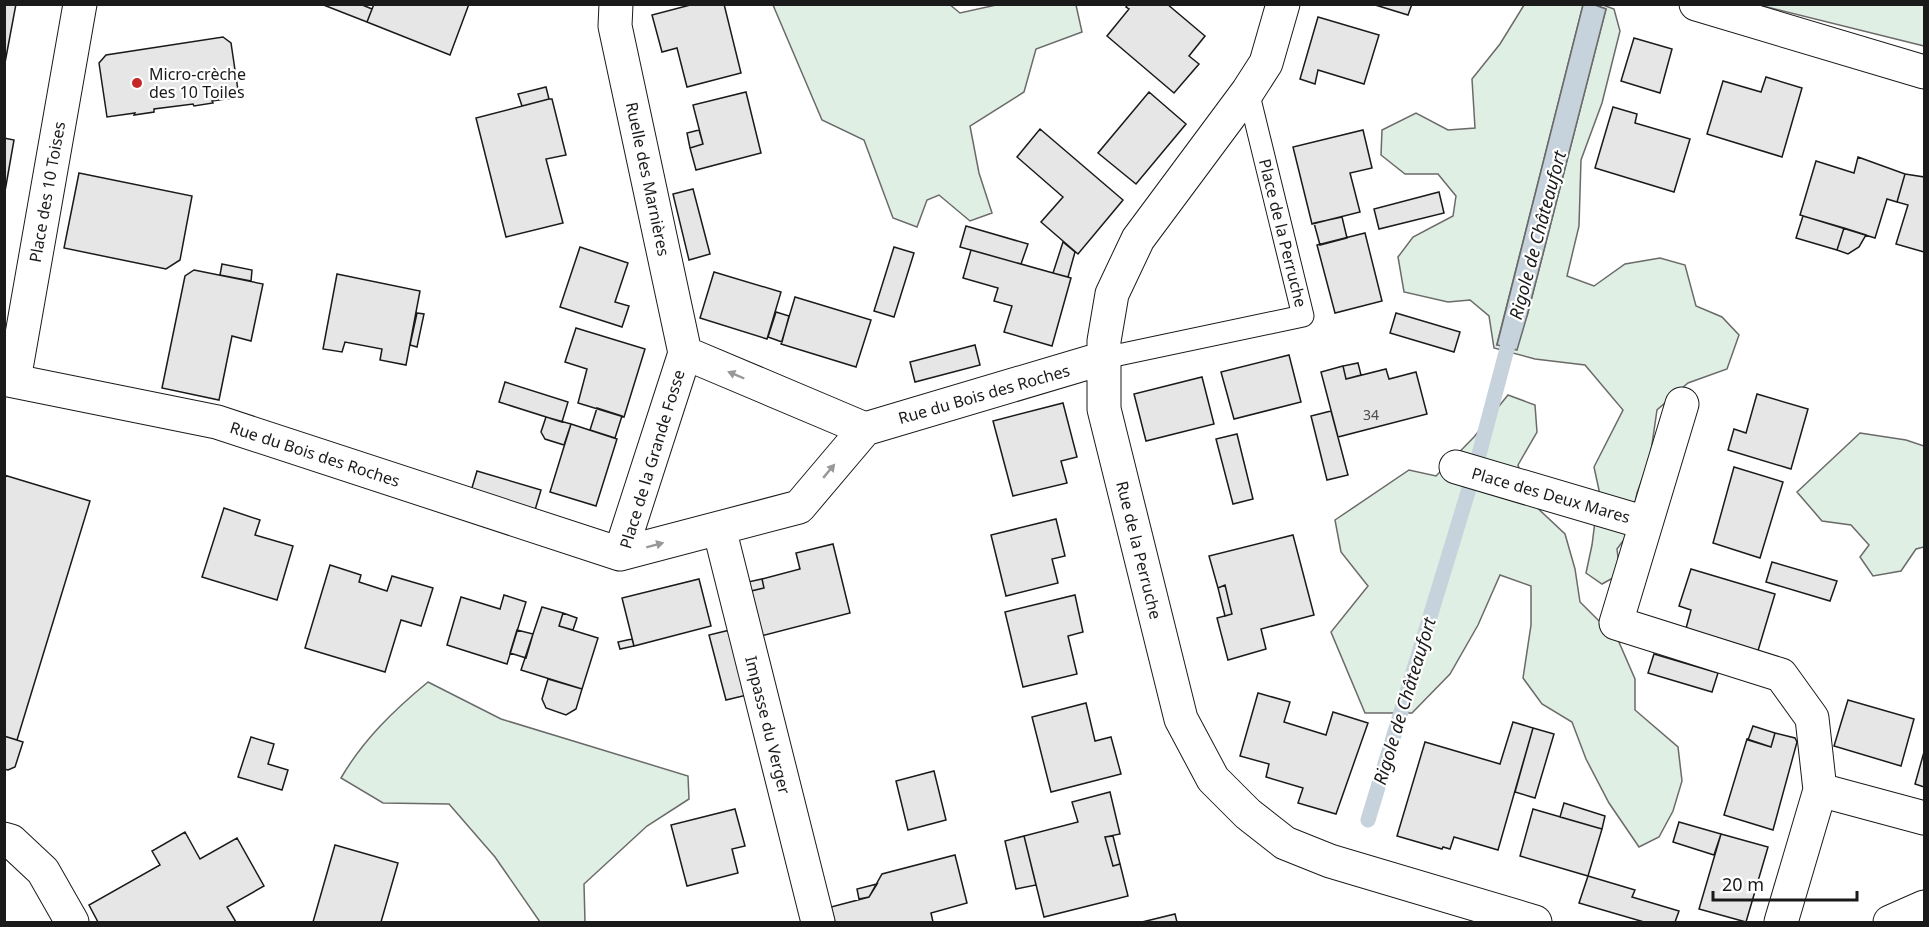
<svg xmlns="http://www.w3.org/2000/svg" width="1929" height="927" viewBox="0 0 1929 927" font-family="'Noto Sans',sans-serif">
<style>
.green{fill:#e0efe3;stroke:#6a6a6a;stroke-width:1.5}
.water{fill:#c6d2dc;stroke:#6a6a6a;stroke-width:1.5}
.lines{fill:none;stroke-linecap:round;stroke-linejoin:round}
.stream{stroke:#c6d2dc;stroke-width:15}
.building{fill:#e6e6e6;stroke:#1a1a1a;stroke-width:1.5}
.service-casing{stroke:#1a1a1a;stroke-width:23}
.minor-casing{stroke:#1a1a1a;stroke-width:35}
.service{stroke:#fff;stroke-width:21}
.minor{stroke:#fff;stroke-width:33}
.oneway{fill:#989898}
.poi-dot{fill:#c62828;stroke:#fff;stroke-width:2}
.labels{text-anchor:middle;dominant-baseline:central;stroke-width:4.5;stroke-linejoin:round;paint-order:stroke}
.number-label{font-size:14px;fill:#4d4d4d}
.poi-label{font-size:16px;fill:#1a1a1a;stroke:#fff;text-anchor:start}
.street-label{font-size:16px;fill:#1a1a1a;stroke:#fff}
.water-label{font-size:18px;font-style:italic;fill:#1a1a1a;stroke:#fff}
</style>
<rect width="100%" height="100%" fill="#fff"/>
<!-- green -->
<path class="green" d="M 949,4 L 960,13 L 996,5 L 1076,5 L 1082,32 L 1036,49 L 1024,92 L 970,126 L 979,173 L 992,213 L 970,221 L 939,195 L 927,200 L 917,227 L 893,218 L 864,140 L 822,120 L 773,5 Z
M 1524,5 L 1583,5 L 1497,344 L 1527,316 L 1606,9 L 1595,5 L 1603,5 L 1614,9 L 1620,31 L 1602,103 L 1581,160 L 1579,226 L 1567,276 L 1594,286 L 1625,264 L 1660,258 L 1685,265 L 1696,306 L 1722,317 L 1739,335 L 1727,369 L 1688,383 L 1657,410 L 1650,458 L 1637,493 L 1629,533 L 1617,549 L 1620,574 L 1602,584 L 1586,573 L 1592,545 L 1599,490 L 1594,467 L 1623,410 L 1585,365 L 1535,359 L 1494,348 L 1489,316 L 1470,300 L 1448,302 L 1404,292 L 1398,257 L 1413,237 L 1453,216 L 1456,196 L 1438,174 L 1405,174 L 1381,155 L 1382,130 L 1416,113 L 1448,130 L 1475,128 L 1472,79 L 1500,44 Z
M 1759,5 L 1924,5 L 1924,46 Z
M 1508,395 L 1535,405 L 1537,432 L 1518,465 L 1530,501 L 1565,534 L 1575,569 L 1580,602 L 1618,640 L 1635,679 L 1635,710 L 1678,747 L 1682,781 L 1673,811 L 1659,837 L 1639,847 L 1609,803 L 1586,759 L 1572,722 L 1542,704 L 1523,678 L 1531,625 L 1531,586 L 1500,575 L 1478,625 L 1450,674 L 1412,713 L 1365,713 L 1331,632 L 1368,586 L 1341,552 L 1335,520 L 1409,470 L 1436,476 L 1474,437 Z
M 1860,433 L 1906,440 L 1924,446 L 1924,547 L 1916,549 L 1901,571 L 1873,576 L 1860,557 L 1869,545 L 1851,525 L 1822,521 L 1797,492 Z
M 428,682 L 501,719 L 688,776 L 689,799 L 647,826 L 584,884 L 585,922 L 540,922 L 495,857 L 449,804 L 383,803 L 341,778 C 363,740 394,710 428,682 Z"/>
<!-- water -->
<path class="water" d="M 1583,5 L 1595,5 L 1606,9 L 1527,316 L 1517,350 L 1497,345 Z"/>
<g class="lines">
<!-- stream -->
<path class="stream" d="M 1476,466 L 1512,330
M 1368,820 L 1472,479"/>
</g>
<!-- building -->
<path class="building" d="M 4,4 L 16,4 L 4,68 Z
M 321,4 L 360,4 L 372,9 L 367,22 Z
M 374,4 L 469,4 L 450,55 L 367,22 Z
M 694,4 L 724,4 L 741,73 L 687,87 L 677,48 L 662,52 L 652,15 Z
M 1128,4 L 1167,4 L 1205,36 L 1189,56 L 1199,64 L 1174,93 L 1107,36 L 1129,9 L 1126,7 Z
M 1372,4 L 1412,4 L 1408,15 Z
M 1318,17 L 1379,35 L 1364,84 L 1318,70 L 1315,84 L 1300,79 Z
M 223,37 L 231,43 L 239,97 L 212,101 L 213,103 L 194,106 L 193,104 L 154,109 L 154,112 L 134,115 L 135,113 L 107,117 L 99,63 L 106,55 Z
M 1634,38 L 1672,49 L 1660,93 L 1621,81 Z
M 1766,77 L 1802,88 L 1782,157 L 1707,134 L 1723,81 L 1761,92 Z
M 546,87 L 549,99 L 522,106 L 518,94 Z
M 746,92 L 761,153 L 696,170 L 690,148 L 703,144 L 693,105 Z
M 1149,92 L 1186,124 L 1136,184 L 1098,153 Z
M 549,99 L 552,99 L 566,155 L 546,159 L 563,223 L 506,237 L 476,118 Z
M 1613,107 L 1637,114 L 1635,123 L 1690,139 L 1674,192 L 1595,168 Z
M 1040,129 L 1123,200 L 1078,254 L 1041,222 L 1063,197 L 1017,157 Z
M 699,130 L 703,144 L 690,148 L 687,133 Z
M 1363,130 L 1372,168 L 1350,173 L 1360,212 L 1312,224 L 1293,147 Z
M 4,138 L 14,140 L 4,197 Z
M 1858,157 L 1905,174 L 1897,202 L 1887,199 L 1875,238 L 1800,215 L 1816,161 L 1854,173 Z
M 79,173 L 192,196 L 180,260 L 166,269 L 64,248 Z
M 1905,174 L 1924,177 L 1924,252 L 1896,244 L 1908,205 L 1897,202 Z
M 693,189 L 710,254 L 689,260 L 673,194 Z
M 1439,192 L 1444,213 L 1379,229 L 1374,209 Z
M 1803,216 L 1844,228 L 1837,250 L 1796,238 Z
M 1342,217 L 1347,238 L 1320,245 L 1314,223 Z
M 966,226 L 1028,244 L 1021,264 L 960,247 Z
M 1844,228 L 1866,235 L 1859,247 L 1848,254 L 1837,250 Z
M 1365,233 L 1382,301 L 1335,313 L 1317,245 Z
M 1063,242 L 1075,252 L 1068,277 L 1053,273 Z
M 580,247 L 628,263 L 615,302 L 629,306 L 622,327 L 560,307 Z
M 894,247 L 914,253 L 894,317 L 874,311 Z
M 971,250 L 1071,278 L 1052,346 L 1004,332 L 1012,306 L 994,301 L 998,288 L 963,278 Z
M 222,264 L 252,270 L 251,281 L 220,275 Z
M 194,270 L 263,284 L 251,341 L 232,336 L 219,400 L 162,388 L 185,276 Z
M 714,272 L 781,292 L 767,339 L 700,318 Z
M 337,274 L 420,291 L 406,365 L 380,360 L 382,349 L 345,342 L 342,352 L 323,349 Z
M 795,297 L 871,320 L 856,367 L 781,344 Z
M 776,312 L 789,316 L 782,342 L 768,337 Z
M 417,313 L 424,314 L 417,347 L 410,345 Z
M 1396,313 L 1460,332 L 1454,352 L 1390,333 Z
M 576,328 L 645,349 L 624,417 L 578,403 L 587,369 L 565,362 Z
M 975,345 L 980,365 L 915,382 L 910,362 Z
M 1289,355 L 1301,402 L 1234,419 L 1221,372 Z
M 1358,363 L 1361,375 L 1346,379 L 1343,366 Z
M 1343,366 L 1346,379 L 1386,369 L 1389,379 L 1416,372 L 1427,414 L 1338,437 L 1321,372 Z
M 1202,377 L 1214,424 L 1146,441 L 1134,394 Z
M 505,382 L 568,402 L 562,422 L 499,402 Z
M 1757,394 L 1808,409 L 1791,469 L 1728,450 L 1734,429 L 1746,433 Z
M 1063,403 L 1077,457 L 1061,461 L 1067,483 L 1013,496 L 993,421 Z
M 597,408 L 622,416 L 615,438 L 590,430 Z
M 1331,411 L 1348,475 L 1327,480 L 1311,416 Z
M 546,417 L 571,424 L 564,445 L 545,439 L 541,432 Z
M 571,424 L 617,439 L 596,506 L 550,492 Z
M 1237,434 L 1253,499 L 1233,504 L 1216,439 Z
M 1734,467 L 1783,482 L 1760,558 L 1713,543 Z
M 477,471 L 541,490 L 535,510 L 471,491 Z
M 4,475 L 90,501 L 17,740 L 4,736 Z
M 224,508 L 260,520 L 255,535 L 293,546 L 277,600 L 202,577 Z
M 1056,519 L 1065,556 L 1052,559 L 1058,583 L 1006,596 L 991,535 Z
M 1293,535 L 1314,615 L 1261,629 L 1266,649 L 1228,660 L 1217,618 L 1232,614 L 1225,585 L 1218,588 L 1209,556 Z
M 833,544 L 850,613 L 761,636 L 751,591 L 764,588 L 762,579 L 800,569 L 796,553 Z
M 1772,562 L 1837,581 L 1830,601 L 1766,582 Z
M 330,565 L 361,575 L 359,582 L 387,591 L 392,576 L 433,588 L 421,626 L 401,620 L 385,672 L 305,648 Z
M 1691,569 L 1775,594 L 1757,654 L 1685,632 L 1691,610 L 1679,606 Z
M 699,579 L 711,626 L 634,646 L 622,598 Z
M 762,579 L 764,588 L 751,591 L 748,582 Z
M 1225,585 L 1232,614 L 1225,616 L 1218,588 Z
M 504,595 L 526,602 L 507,664 L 447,645 L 461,597 L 500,609 Z
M 1075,595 L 1083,632 L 1068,636 L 1077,674 L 1023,687 L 1005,612 Z
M 542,607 L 563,613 L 559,626 L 598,638 L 582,689 L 521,670 Z
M 563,613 L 577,618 L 573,630 L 559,626 Z
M 517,630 L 533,634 L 526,658 L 510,653 Z
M 730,630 L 747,695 L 726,700 L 709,635 Z
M 632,639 L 634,646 L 620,649 L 618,642 Z
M 1654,654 L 1718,673 L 1712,692 L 1648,673 Z
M 548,679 L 582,689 L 576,709 L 566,715 L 546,708 L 542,699 Z
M 1258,693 L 1290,702 L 1284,722 L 1326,735 L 1333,712 L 1368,723 L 1336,814 L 1298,803 L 1303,788 L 1266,777 L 1269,764 L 1240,756 Z
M 1848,700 L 1914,719 L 1901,766 L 1834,746 Z
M 1086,703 L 1095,741 L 1111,737 L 1121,774 L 1051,792 L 1032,717 Z
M 1513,722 L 1533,728 L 1498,850 L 1454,837 L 1450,849 L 1443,847 L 1442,849 L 1397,836 L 1425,742 L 1500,764 Z
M 1753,726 L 1775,733 L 1771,747 L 1748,740 Z
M 1533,728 L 1554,734 L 1535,798 L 1515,792 Z
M 1775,733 L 1795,738 L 1797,742 L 1773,830 L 1724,815 L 1747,739 L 1771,747 Z
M 4,736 L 23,742 L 15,767 L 8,770 L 4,769 Z
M 251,737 L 274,744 L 268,764 L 288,770 L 282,790 L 238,777 Z
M 1924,752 L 1924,787 L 1915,784 Z
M 934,771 L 946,820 L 908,830 L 896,781 Z
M 1110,792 L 1120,834 L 1105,837 L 1113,866 L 1120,864 L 1128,896 L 1044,917 L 1024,836 L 1078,822 L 1072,802 Z
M 1564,803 L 1605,816 L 1602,829 L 1560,817 Z
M 735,809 L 745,846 L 732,849 L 738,873 L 687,886 L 671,825 Z
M 1533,809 L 1602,829 L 1588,876 L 1520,856 Z
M 1679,822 L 1721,834 L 1714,855 L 1673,842 Z
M 185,832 L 200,859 L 237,838 L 264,886 L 227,907 L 236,922 L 98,922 L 89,905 L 160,865 L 152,851 Z
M 1721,834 L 1768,847 L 1746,922 L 1699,909 Z
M 1024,836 L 1036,885 L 1016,889 L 1005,841 Z
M 1113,836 L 1120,864 L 1113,866 L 1105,837 Z
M 335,845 L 398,863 L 381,922 L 313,922 Z
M 955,855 L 967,903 L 931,913 L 933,922 L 835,922 L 831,907 L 869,897 L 882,874 Z
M 1588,876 L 1635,890 L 1632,897 L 1679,911 L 1675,922 L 1644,922 L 1579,903 Z
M 877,884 L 869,897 L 859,899 L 857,889 Z
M 1175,914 L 1177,922 L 1142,922 Z"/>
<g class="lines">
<defs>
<path id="service" d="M 1104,358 L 1303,316 L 1248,91"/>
<path id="minor" d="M 616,4 L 615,26 L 685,353 L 620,554 L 799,507 L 865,429 L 685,353
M 1283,4 L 1266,63 L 1248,91 L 1138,239 L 1112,294 L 1104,341 L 1104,409 L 1181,719 L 1213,779 L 1248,814 L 1285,843 L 1330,861 L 1535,922
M 1696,4 L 1924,72
M 4,379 L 217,422 L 620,554
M 14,380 L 80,4
M 1682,404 L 1616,623 L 1781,675 L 1812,718 L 1820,790
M 865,429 L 1104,358
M 1456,467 L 1646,523
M 719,528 L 818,922
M 4,839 L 11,841 L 43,871 L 72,922
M 1781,922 L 1820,790 L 1924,818
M 1890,922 L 1924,907"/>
</defs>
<!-- service casing -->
<use href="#service" class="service-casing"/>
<!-- minor casing -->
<use href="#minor" class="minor-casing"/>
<!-- service -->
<use href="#service" class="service"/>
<!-- minor -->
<use href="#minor" class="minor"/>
</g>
<!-- one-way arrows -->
<defs><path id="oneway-solid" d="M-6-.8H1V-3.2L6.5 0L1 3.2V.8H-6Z" transform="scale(1.5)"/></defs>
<g class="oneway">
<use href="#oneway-solid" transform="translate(736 375) rotate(-157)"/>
<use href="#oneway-solid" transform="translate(829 471) rotate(-50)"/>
<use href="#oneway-solid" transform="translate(655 545) rotate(-15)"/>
</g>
<!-- markers -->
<circle class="poi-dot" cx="137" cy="83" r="6"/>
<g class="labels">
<!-- number labels -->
<g class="number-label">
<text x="1371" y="414">34</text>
</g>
<!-- poi labels -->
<g class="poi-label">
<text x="149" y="74">Micro-crèche<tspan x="149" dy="18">des 10 Toiles</tspan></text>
</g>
<!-- street labels -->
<g class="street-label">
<text transform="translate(648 179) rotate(78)">Ruelle des Marnières</text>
<text transform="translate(47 192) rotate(-80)">Place des 10 Toises</text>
<text transform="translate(1283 233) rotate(76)">Place de la Perruche</text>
<text transform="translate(984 394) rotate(-16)">Rue du Bois des Roches</text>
<text transform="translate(315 454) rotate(18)">Rue du Bois des Roches</text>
<text transform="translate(652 459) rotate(-73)">Place de la Grande Fosse</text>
<text transform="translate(1551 495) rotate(16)">Place des Deux Mares</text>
<text transform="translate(1139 550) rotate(76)">Rue de la Perruche</text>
<text transform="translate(768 725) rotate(76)">Impasse du Verger</text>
</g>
<!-- water labels -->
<g class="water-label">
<text transform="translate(1537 235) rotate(-75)">Rigole de Châteaufort</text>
<text transform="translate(1404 701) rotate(-73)">Rigole de Châteaufort</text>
</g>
</g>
<!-- border -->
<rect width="1929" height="927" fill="none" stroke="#1a1a1a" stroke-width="12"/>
<!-- scale -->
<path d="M1713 891v9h144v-9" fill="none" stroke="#1a1a1a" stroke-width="3"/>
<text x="1722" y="891" font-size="18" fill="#1a1a1a" stroke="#ffffff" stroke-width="4.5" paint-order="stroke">20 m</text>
</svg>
